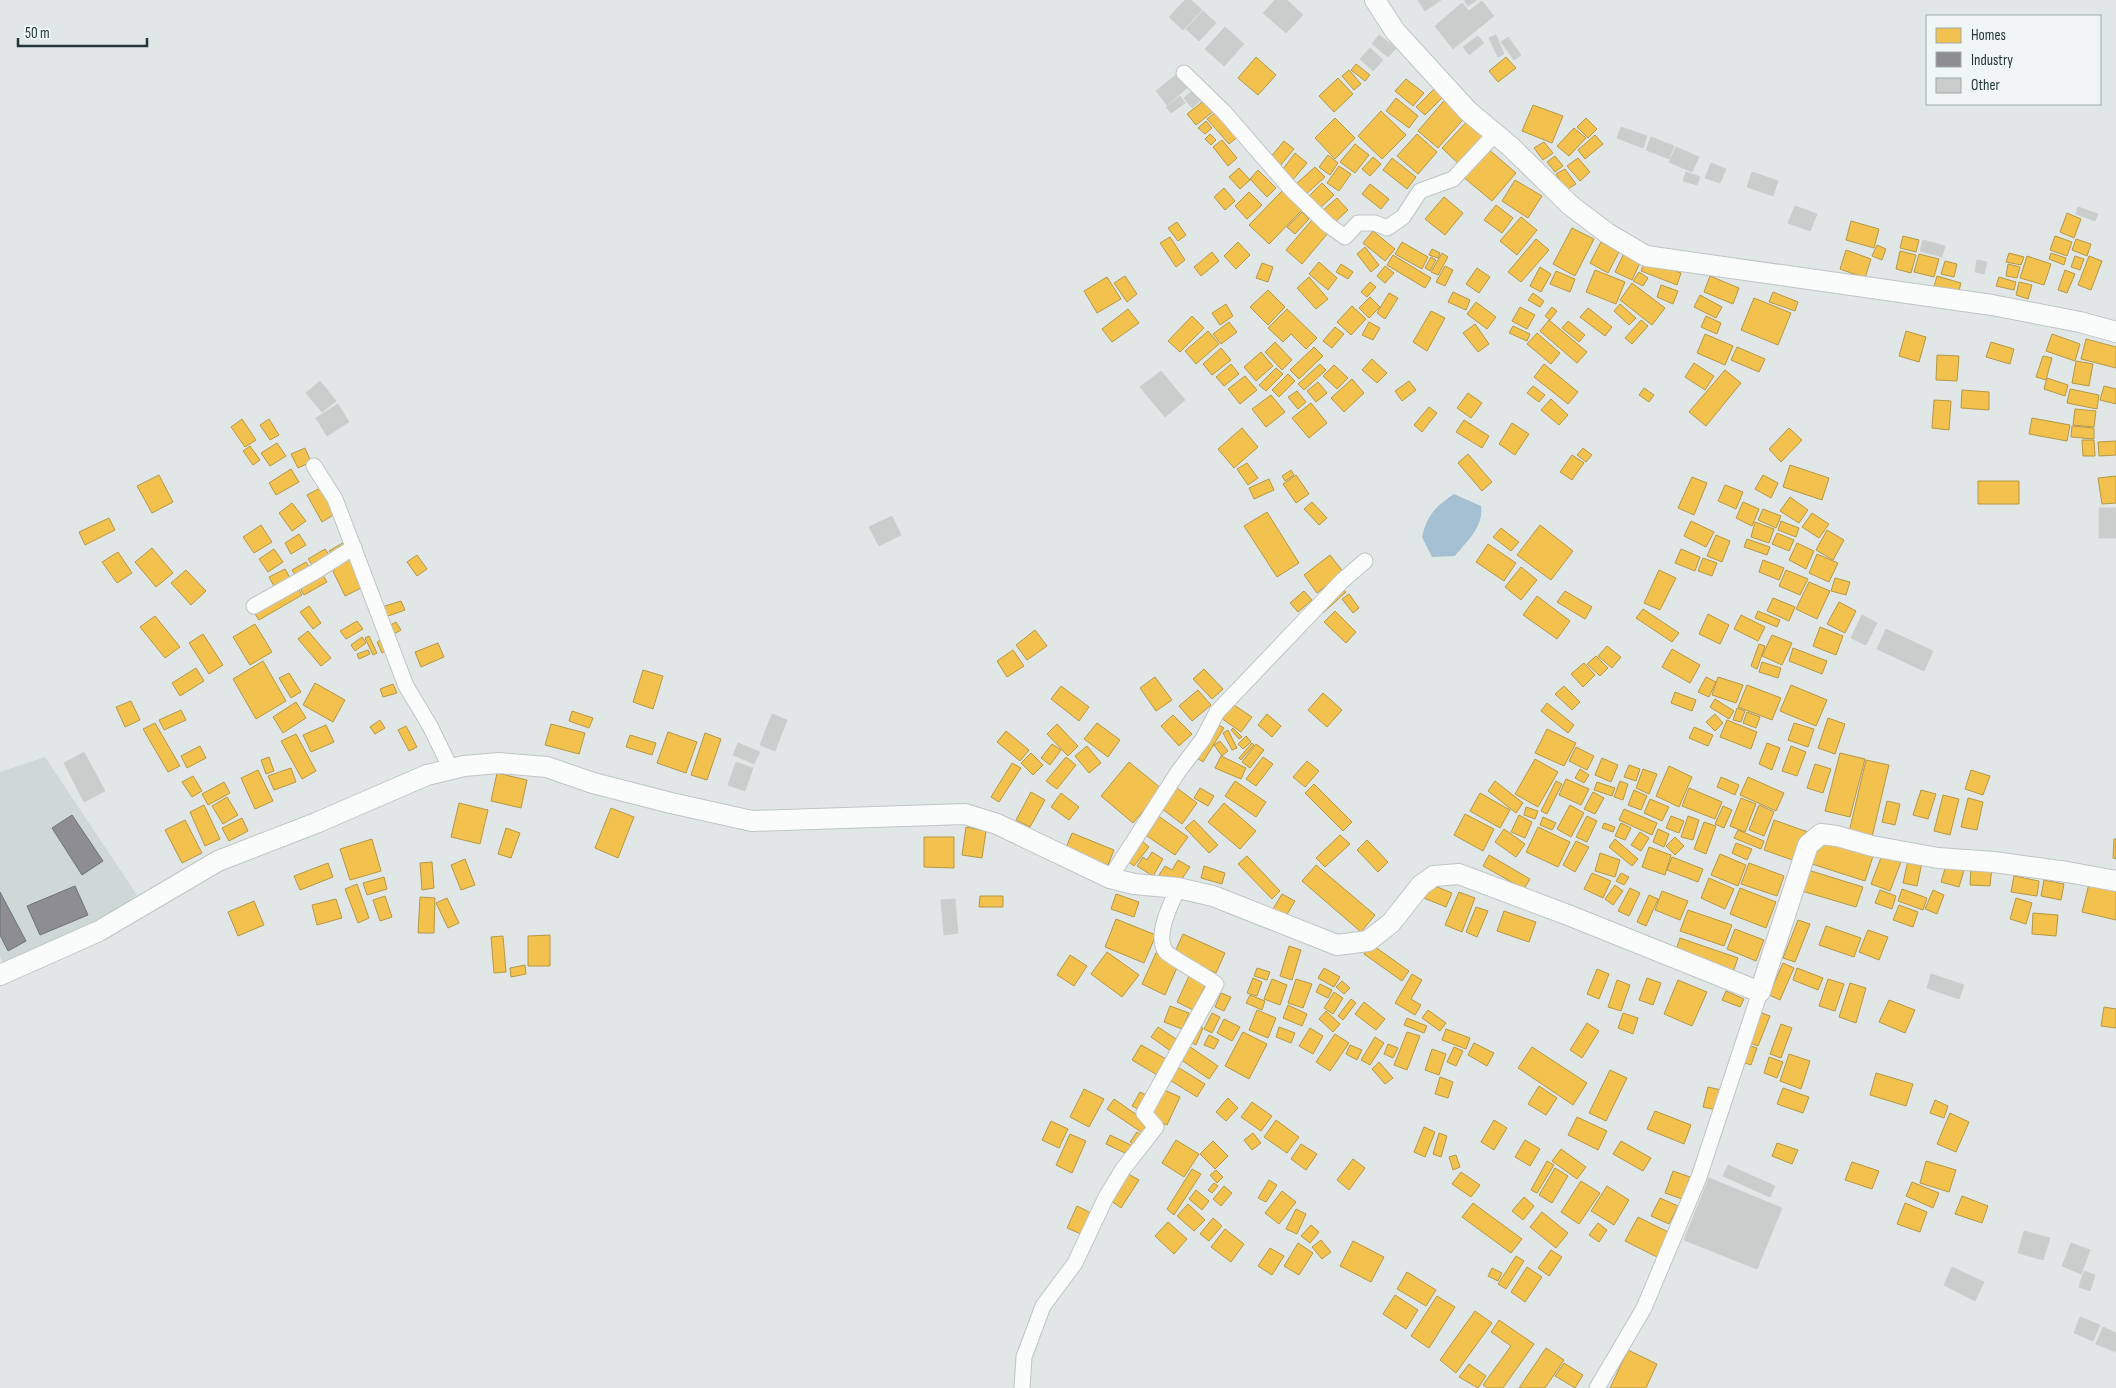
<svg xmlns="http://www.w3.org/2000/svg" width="2116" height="1388" viewBox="0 0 2116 1388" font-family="'Sofia Sans Condensed',sans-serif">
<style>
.built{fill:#d0d8d7}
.water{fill:#a5bfd3}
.homes{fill:#f2c14e;stroke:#b49847}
.industry{fill:#8d8d92;stroke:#6d7377}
.building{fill:#c9cecd;stroke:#cad0cf}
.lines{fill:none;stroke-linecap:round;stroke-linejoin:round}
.street-casing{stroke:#bec4c3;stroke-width:17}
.secondary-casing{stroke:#bec5c4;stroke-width:22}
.street{stroke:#fafbfb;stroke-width:15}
.secondary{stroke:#fafbfb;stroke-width:20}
</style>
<rect width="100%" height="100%" fill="#e1e7e6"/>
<!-- built -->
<path class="built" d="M 45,757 L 137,895 L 97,927 L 3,963 L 0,957 L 0,772 Z"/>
<!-- water -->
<path class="water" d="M 1454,494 L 1481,506 C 1484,527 1467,541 1455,556 L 1432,557 L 1422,537 C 1427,515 1436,506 1454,494 Z"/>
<!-- homes -->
<path class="homes" d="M 1256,57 L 1276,75 L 1258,95 L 1238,78 Z
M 1506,57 L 1516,68 L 1498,82 L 1489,71 Z
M 1356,64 L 1370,75 L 1365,81 L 1351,70 Z
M 1349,70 L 1361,84 L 1354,90 L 1342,76 Z
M 1338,78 L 1353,94 L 1334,112 L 1319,96 Z
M 1406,79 L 1424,93 L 1413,106 L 1395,91 Z
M 1434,89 L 1443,97 L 1425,115 L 1416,107 Z
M 1448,96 L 1468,114 L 1438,148 L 1418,131 Z
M 1396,98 L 1418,116 L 1409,128 L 1386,111 Z
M 1206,99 L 1215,110 L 1196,125 L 1187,114 Z
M 1533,105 L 1563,116 L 1552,143 L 1522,131 Z
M 1218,110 L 1240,135 L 1229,144 L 1207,119 Z
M 1381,111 L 1406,135 L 1382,159 L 1358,136 Z
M 1335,118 L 1355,138 L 1335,159 L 1315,138 Z
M 1470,118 L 1490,136 L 1461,166 L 1442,148 Z
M 1586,118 L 1597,129 L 1588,138 L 1577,127 Z
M 1206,121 L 1212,128 L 1205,134 L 1198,128 Z
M 1574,128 L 1586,138 L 1569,156 L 1557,146 Z
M 1210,134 L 1216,140 L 1211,145 L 1205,139 Z
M 1417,134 L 1437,152 L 1418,174 L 1397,156 Z
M 1595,135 L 1603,144 L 1585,159 L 1578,150 Z
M 1222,140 L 1237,158 L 1228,166 L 1213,147 Z
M 1284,141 L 1294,149 L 1279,167 L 1269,159 Z
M 1544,142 L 1553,153 L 1543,160 L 1534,148 Z
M 1355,144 L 1369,155 L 1355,173 L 1340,162 Z
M 1486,147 L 1516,173 L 1492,201 L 1462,176 Z
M 1295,153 L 1307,163 L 1291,182 L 1280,173 Z
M 1328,155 L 1338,163 L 1330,175 L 1319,167 Z
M 1555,156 L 1563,166 L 1555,172 L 1547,162 Z
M 1373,157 L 1381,164 L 1370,176 L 1362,169 Z
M 1392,158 L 1416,177 L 1407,189 L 1383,170 Z
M 1578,158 L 1590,172 L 1580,181 L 1567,166 Z
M 1339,166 L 1351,174 L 1339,191 L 1327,183 Z
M 1315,167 L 1325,177 L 1305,195 L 1296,184 Z
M 1239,168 L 1250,180 L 1240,189 L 1229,177 Z
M 1565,169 L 1576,184 L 1566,190 L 1556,174 Z
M 1258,170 L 1276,188 L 1267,197 L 1250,179 Z
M 1515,180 L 1542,196 L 1528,218 L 1502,201 Z
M 1322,183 L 1334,195 L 1319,209 L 1307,198 Z
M 1370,184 L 1389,199 L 1381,209 L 1362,194 Z
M 1224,188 L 1235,201 L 1225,210 L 1214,197 Z
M 1282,191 L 1302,210 L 1269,244 L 1249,225 Z
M 1249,192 L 1262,205 L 1247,219 L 1235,206 Z
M 1444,197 L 1463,213 L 1445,235 L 1425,219 Z
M 1337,198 L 1348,210 L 1333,224 L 1322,211 Z
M 1496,205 L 1513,218 L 1502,233 L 1484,220 Z
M 1302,212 L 1309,219 L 1295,234 L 1287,227 Z
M 2067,213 L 2081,219 L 2074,238 L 2060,232 Z
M 1521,217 L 1537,230 L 1517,255 L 1500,241 Z
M 1312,220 L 1328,233 L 1302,264 L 1286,250 Z
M 1851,221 L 1879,229 L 1874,248 L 1846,240 Z
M 1177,222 L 1186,235 L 1178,241 L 1168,228 Z
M 1572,228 L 1594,239 L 1575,276 L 1553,264 Z
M 1373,231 L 1395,249 L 1385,261 L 1363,243 Z
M 1903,236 L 1919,240 L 1916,252 L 1900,248 Z
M 2055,236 L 2072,242 L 2067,256 L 2050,250 Z
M 1170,237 L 1185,260 L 1176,267 L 1160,243 Z
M 1536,239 L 1549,250 L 1521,282 L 1508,272 Z
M 2076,239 L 2091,244 L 2087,256 L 2072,250 Z
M 1238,242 L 1250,255 L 1236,269 L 1224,256 Z
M 1402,242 L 1428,257 L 1422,269 L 1395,254 Z
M 1601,242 L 1619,252 L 1608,273 L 1590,263 Z
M 1877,245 L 1886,249 L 1882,260 L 1872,256 Z
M 1365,247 L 1379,265 L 1371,272 L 1357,254 Z
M 1432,249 L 1440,253 L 1438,258 L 1429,255 Z
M 1846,250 L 1871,259 L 1865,278 L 1840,269 Z
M 1900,251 L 1916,255 L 1911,273 L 1896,269 Z
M 1212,252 L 1219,261 L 1201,276 L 1194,267 Z
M 1442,253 L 1448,257 L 1438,275 L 1431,272 Z
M 1624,253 L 1641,261 L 1632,280 L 1615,272 Z
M 2009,253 L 2024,257 L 2021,265 L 2006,262 Z
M 2051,253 L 2066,258 L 2064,265 L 2049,259 Z
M 1919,254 L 1939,259 L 1934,277 L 1914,272 Z
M 1393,255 L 1431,278 L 1425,288 L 1387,265 Z
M 2027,256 L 2051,264 L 2044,285 L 2020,278 Z
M 2075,256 L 2084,259 L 2080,270 L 2071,267 Z
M 2089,256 L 2102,261 L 2091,290 L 2078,285 Z
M 1431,257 L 1436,260 L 1430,271 L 1425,268 Z
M 1646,259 L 1681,273 L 1677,285 L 1641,271 Z
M 1945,261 L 1957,264 L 1954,277 L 1941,274 Z
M 1319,262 L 1337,278 L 1328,290 L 1309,274 Z
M 1262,263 L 1273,267 L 1268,282 L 1256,278 Z
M 1341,264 L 1353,272 L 1348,279 L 1336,272 Z
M 2008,264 L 2020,267 L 2017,278 L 2006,276 Z
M 1385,266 L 1394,273 L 1385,283 L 1377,276 Z
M 1445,266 L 1453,270 L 1445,286 L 1436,282 Z
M 1540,267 L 1551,274 L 1541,292 L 1530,286 Z
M 1477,268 L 1490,277 L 1479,293 L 1466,284 Z
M 1595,270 L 1625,282 L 1616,304 L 1586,292 Z
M 2065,270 L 2075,274 L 2067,293 L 2058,290 Z
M 1556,271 L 1575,279 L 1570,292 L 1550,284 Z
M 1639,272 L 1648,278 L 1643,286 L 1633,281 Z
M 1125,276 L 1137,294 L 1127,302 L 1114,283 Z
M 1710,276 L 1739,288 L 1733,304 L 1704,292 Z
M 1937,276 L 1961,283 L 1957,297 L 1933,290 Z
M 1107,277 L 1121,299 L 1097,313 L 1084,291 Z
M 1309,277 L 1328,299 L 1316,309 L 1297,288 Z
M 1999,277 L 2016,282 L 2014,290 L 1996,286 Z
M 1370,282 L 1376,287 L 1367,297 L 1361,292 Z
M 2019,282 L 2032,285 L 2028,299 L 2016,295 Z
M 1632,283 L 1665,308 L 1652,325 L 1620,300 Z
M 1661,285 L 1678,291 L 1673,304 L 1657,297 Z
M 1268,290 L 1285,307 L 1268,325 L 1250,307 Z
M 1453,292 L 1470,300 L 1466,310 L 1448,302 Z
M 1773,292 L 1798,302 L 1795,311 L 1769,302 Z
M 1389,293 L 1398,298 L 1385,319 L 1377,313 Z
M 1533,293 L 1544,301 L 1540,307 L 1528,300 Z
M 1700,295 L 1722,307 L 1716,318 L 1694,307 Z
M 1370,297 L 1380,307 L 1369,318 L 1359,308 Z
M 1754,298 L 1791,313 L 1778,345 L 1741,330 Z
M 1476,302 L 1496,317 L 1487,329 L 1467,314 Z
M 1226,304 L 1233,316 L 1220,325 L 1212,313 Z
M 1620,304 L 1636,318 L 1629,325 L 1614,311 Z
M 1352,306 L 1366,319 L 1351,335 L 1337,322 Z
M 1520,307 L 1535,315 L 1527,329 L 1512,321 Z
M 1552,307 L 1557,311 L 1550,320 L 1545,316 Z
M 1588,308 L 1612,327 L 1605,336 L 1580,317 Z
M 1128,309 L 1139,323 L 1112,342 L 1102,329 Z
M 1287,309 L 1317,338 L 1306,349 L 1291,334 L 1283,342 L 1268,328 Z
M 1431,311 L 1445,318 L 1427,351 L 1413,342 Z
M 1192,316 L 1204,328 L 1180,352 L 1168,341 Z
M 1706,316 L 1721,323 L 1717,334 L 1701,327 Z
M 1549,320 L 1587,352 L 1577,363 L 1540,331 Z
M 1641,320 L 1648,326 L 1632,344 L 1625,338 Z
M 1568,321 L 1585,335 L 1579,342 L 1562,328 Z
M 1229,322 L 1237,332 L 1221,344 L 1213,334 Z
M 1369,322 L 1380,328 L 1373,340 L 1362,335 Z
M 1475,324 L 1489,344 L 1478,352 L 1463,333 Z
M 1513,326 L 1530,334 L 1527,341 L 1509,333 Z
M 1335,327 L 1344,334 L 1332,348 L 1323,341 Z
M 1208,331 L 1219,344 L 1196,364 L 1185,351 Z
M 1906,331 L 1926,337 L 1919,362 L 1899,356 Z
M 1537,333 L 1560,353 L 1551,364 L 1527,344 Z
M 1705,334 L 1733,346 L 1725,365 L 1697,353 Z
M 2052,334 L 2080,344 L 2075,361 L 2046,351 Z
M 2086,339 L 2116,347 L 2116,368 L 2081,359 Z
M 1275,342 L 1292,360 L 1282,370 L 1265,352 Z
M 1991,342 L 2014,349 L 2010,364 L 1986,357 Z
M 1314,347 L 1323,356 L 1299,379 L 1290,370 Z
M 1737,347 L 1765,359 L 1759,372 L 1731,360 Z
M 1221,348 L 1231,360 L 1212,375 L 1203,364 Z
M 1261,352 L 1273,366 L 1256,381 L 1244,367 Z
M 1937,355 L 1959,356 L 1957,381 L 1936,380 Z
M 2043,356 L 2052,358 L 2046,380 L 2036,377 Z
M 1372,359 L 1387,373 L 1377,383 L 1362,370 Z
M 2076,361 L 2093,364 L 2089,386 L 2072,383 Z
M 1694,363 L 1714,376 L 1705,390 L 1685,377 Z
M 1231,364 L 1239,374 L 1224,386 L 1216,377 Z
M 1320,364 L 1326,370 L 1304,390 L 1298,384 Z
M 1544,364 L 1578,392 L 1568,404 L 1534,377 Z
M 1334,365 L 1348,378 L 1337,389 L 1323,376 Z
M 1276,368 L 1283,374 L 1266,391 L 1259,385 Z
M 1725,370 L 1741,383 L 1706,426 L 1689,412 Z
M 1288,374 L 1295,381 L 1279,397 L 1272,390 Z
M 1245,376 L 1257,390 L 1240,404 L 1228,389 Z
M 2047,378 L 2068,385 L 2065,396 L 2044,389 Z
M 1352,379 L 1364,393 L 1344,412 L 1331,398 Z
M 1409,381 L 1416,390 L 1402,401 L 1395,391 Z
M 1318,382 L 1327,393 L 1316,402 L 1307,391 Z
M 1533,386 L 1545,395 L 1539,402 L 1527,393 Z
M 2104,386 L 2116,389 L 2116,404 L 2100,400 Z
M 1644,388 L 1654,395 L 1649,402 L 1639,395 Z
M 2070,389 L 2099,395 L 2097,409 L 2067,403 Z
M 1962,390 L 1989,392 L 1989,410 L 1961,408 Z
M 1297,391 L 1306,402 L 1298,409 L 1288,397 Z
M 1468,393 L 1482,403 L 1471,418 L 1457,408 Z
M 1271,395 L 1285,412 L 1266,427 L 1252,409 Z
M 1551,399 L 1568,415 L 1559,425 L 1541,410 Z
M 1934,400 L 1951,401 L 1949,430 L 1932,428 Z
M 1311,403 L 1327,423 L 1309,438 L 1292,418 Z
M 1429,407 L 1437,413 L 1422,432 L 1414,425 Z
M 2075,409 L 2096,411 L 2094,427 L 2073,425 Z
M 2032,418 L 2070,425 L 2067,441 L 2029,434 Z
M 242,419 L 256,440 L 245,447 L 231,427 Z
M 269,419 L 279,435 L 270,440 L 260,425 Z
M 1464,420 L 1489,436 L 1482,448 L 1456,432 Z
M 1512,423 L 1529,434 L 1515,455 L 1499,444 Z
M 2072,426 L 2094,428 L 2094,439 L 2071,437 Z
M 1242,428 L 1258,447 L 1234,468 L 1218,449 Z
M 1789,428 L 1802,440 L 1781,462 L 1769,449 Z
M 2082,440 L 2094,440 L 2095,456 L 2083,456 Z
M 2116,441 L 2116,455 L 2099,456 L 2098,442 Z
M 277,443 L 286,456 L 270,466 L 261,453 Z
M 250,446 L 260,460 L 253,465 L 243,451 Z
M 305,448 L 311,462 L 298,468 L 291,454 Z
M 1583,448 L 1592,455 L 1586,462 L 1577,455 Z
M 1468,454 L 1492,482 L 1482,491 L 1458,463 Z
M 1572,455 L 1584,463 L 1572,480 L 1560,472 Z
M 1247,463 L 1258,478 L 1248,485 L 1237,469 Z
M 1790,465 L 1829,478 L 1822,500 L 1783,487 Z
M 291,469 L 299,482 L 276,495 L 269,483 Z
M 1291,470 L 1294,475 L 1285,481 L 1282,476 Z
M 159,475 L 173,502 L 152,513 L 137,486 Z
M 1296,475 L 1309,494 L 1296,503 L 1283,484 Z
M 1763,475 L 1778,483 L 1771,498 L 1755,489 Z
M 2116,476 L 2116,503 L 2102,504 L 2098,478 Z
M 1692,477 L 1707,483 L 1694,515 L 1678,508 Z
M 1269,479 L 1274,490 L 1254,499 L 1249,488 Z
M 1978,481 L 2019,481 L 2019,504 L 1978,504 Z
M 1725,485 L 1743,492 L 1736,509 L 1718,501 Z
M 320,488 L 335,514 L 322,522 L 307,495 Z
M 1790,497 L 1808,510 L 1799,523 L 1780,511 Z
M 1312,502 L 1327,518 L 1319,525 L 1304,509 Z
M 1743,502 L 1759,509 L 1752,526 L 1736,518 Z
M 292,503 L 306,521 L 292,531 L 279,513 Z
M 1763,509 L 1781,516 L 1776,528 L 1758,520 Z
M 1267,512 L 1299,563 L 1277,577 L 1244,526 Z
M 1812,513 L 1829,524 L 1819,538 L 1802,527 Z
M 109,518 L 115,530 L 85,545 L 79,532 Z
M 1691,521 L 1714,532 L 1706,547 L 1684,536 Z
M 1781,521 L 1799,528 L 1796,537 L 1778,530 Z
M 1755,522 L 1774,529 L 1769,543 L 1751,537 Z
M 261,525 L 272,542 L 254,553 L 243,537 Z
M 1540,525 L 1573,551 L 1551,580 L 1517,555 Z
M 1501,528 L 1519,542 L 1511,551 L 1493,537 Z
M 1827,530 L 1844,540 L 1833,560 L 1816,550 Z
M 1777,533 L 1794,540 L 1789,551 L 1772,544 Z
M 299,534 L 306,545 L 291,554 L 285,543 Z
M 1716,535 L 1730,541 L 1722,562 L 1707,556 Z
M 1747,539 L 1770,547 L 1767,555 L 1744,547 Z
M 346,541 L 349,546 L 332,557 L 329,551 Z
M 1797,543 L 1814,551 L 1806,569 L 1789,560 Z
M 1488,544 L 1516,563 L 1504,581 L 1476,562 Z
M 152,548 L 173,573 L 156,587 L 135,562 Z
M 274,549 L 283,562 L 268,572 L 259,559 Z
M 325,549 L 332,559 L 315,569 L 308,559 Z
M 1681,549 L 1700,557 L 1695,571 L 1675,563 Z
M 118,552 L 132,573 L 117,583 L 102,562 Z
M 1817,554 L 1838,563 L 1829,582 L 1809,573 Z
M 350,555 L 365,586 L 345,596 L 330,565 Z
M 417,555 L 427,569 L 417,576 L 407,562 Z
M 1330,555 L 1344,573 L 1317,593 L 1304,575 Z
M 1703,558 L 1717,563 L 1712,576 L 1698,571 Z
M 1763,560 L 1784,568 L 1779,580 L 1759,572 Z
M 306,562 L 312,571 L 298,580 L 292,570 Z
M 1521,567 L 1537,580 L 1521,600 L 1505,587 Z
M 285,569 L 293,583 L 277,592 L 269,577 Z
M 186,570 L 206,591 L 191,605 L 171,583 Z
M 1659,570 L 1676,578 L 1660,610 L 1644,603 Z
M 1786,570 L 1808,579 L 1800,595 L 1779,586 Z
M 321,572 L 327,582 L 304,595 L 298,584 Z
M 1835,578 L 1850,582 L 1846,595 L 1831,591 Z
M 1809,582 L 1830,591 L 1817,619 L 1796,609 Z
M 297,586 L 302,595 L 259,620 L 253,611 Z
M 1342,588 L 1346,592 L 1323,613 L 1319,609 Z
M 1304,591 L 1312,600 L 1298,612 L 1290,603 Z
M 1565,591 L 1592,607 L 1585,619 L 1557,602 Z
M 1349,594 L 1359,608 L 1353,613 L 1342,599 Z
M 1537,596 L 1570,621 L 1557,639 L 1523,615 Z
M 1773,598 L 1795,607 L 1789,621 L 1767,611 Z
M 401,601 L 405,610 L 385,617 L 382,607 Z
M 1839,602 L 1856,611 L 1845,633 L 1827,624 Z
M 309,606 L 321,623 L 313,629 L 300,612 Z
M 1643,609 L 1679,633 L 1672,642 L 1636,618 Z
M 1335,611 L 1356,632 L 1346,643 L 1324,622 Z
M 1758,611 L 1780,620 L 1777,627 L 1755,618 Z
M 1708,614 L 1729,625 L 1720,644 L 1699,634 Z
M 1741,615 L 1765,627 L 1758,641 L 1734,629 Z
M 155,616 L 180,647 L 165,658 L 140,627 Z
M 357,621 L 363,629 L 346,639 L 340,631 Z
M 396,622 L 401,630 L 392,635 L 387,627 Z
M 255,624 L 272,652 L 250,665 L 233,637 Z
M 1820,627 L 1843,636 L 1836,655 L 1813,646 Z
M 1035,630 L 1047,646 L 1027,660 L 1016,645 Z
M 308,631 L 331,658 L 321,666 L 298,639 Z
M 203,634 L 223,665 L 209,674 L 189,643 Z
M 1772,635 L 1792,643 L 1782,665 L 1762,656 Z
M 369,636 L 377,653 L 373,655 L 365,638 Z
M 362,637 L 366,643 L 355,651 L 351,645 Z
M 382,639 L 387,650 L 382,653 L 377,642 Z
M 438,643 L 444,657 L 421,667 L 415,652 Z
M 1759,644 L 1765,646 L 1757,669 L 1751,666 Z
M 1607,646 L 1621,657 L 1612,668 L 1598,656 Z
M 1793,648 L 1827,661 L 1822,674 L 1789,661 Z
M 1672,649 L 1700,665 L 1690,683 L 1662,667 Z
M 368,650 L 370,654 L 359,659 L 357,654 Z
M 1013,650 L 1024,666 L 1007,677 L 997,661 Z
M 1596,656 L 1608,668 L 1600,676 L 1587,664 Z
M 263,661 L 286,701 L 256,719 L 233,679 Z
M 1762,662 L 1781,668 L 1778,678 L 1759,672 Z
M 1584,663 L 1595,675 L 1583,687 L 1571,674 Z
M 196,668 L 204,681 L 180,696 L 172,683 Z
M 1204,669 L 1223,689 L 1212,699 L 1193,679 Z
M 643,670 L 663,676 L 653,709 L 633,702 Z
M 289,673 L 301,692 L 291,698 L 279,678 Z
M 1155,677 L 1172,700 L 1156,711 L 1140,688 Z
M 1706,677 L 1716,682 L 1709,697 L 1698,692 Z
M 1718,677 L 1743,685 L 1736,703 L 1712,695 Z
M 315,683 L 345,700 L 333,722 L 303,705 Z
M 393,684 L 397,693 L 383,697 L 380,689 Z
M 1747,685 L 1781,698 L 1772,720 L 1738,707 Z
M 1791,685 L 1827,700 L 1816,726 L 1780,711 Z
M 1061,686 L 1089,707 L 1079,721 L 1051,699 Z
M 1564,686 L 1580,702 L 1572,710 L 1555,694 Z
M 1198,690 L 1211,705 L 1192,721 L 1179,706 Z
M 1675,692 L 1696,700 L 1692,711 L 1671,703 Z
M 1323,693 L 1342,710 L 1327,727 L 1308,710 Z
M 1715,699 L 1734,711 L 1729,719 L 1710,707 Z
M 131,701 L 140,720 L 125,727 L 116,707 Z
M 296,702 L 306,718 L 283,733 L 273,717 Z
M 1231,703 L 1252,717 L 1241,732 L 1221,718 Z
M 1547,703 L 1574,725 L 1568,733 L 1541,711 Z
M 1737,708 L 1745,711 L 1741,722 L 1733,720 Z
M 181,710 L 186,720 L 164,730 L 159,720 Z
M 572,711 L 593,718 L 589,728 L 569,721 Z
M 1747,712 L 1760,717 L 1756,728 L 1743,723 Z
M 1267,714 L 1281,726 L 1272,737 L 1258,725 Z
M 1715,714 L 1723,723 L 1715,731 L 1706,722 Z
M 1173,715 L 1192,734 L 1179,746 L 1161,726 Z
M 1828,718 L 1845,724 L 1835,754 L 1818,748 Z
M 380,720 L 385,728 L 375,734 L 370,727 Z
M 1727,720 L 1757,732 L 1751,749 L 1720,737 Z
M 155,723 L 180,766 L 168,772 L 143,729 Z
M 1097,723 L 1120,740 L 1108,757 L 1084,739 Z
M 1794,723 L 1814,729 L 1808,747 L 1788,740 Z
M 551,724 L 585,733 L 579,754 L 545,745 Z
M 1057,724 L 1078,746 L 1068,756 L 1047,734 Z
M 1217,724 L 1224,728 L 1203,762 L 1197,758 Z
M 326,725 L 334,742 L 311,752 L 303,735 Z
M 406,726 L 417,747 L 409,751 L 398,730 Z
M 1694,727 L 1713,735 L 1708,746 L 1689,738 Z
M 1233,728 L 1242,737 L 1239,739 L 1231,730 Z
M 1547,729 L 1576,743 L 1564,766 L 1535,753 Z
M 1228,730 L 1237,748 L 1232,750 L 1223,733 Z
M 1006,731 L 1029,750 L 1020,761 L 997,742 Z
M 668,732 L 697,742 L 686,773 L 657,763 Z
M 705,733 L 721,739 L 707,780 L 691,775 Z
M 296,734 L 316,771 L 302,779 L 281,741 Z
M 630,735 L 656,743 L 652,755 L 626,747 Z
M 1246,736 L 1251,742 L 1243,749 L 1238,744 Z
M 1220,741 L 1228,751 L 1222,756 L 1214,745 Z
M 1252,743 L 1254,745 L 1241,760 L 1239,758 Z
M 1767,743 L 1780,748 L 1772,770 L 1759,764 Z
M 1052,744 L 1061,750 L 1050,765 L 1041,758 Z
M 1256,744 L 1264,750 L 1250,768 L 1242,762 Z
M 200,746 L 206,758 L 187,768 L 181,756 Z
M 1087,746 L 1101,763 L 1089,773 L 1075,756 Z
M 1791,746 L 1806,752 L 1797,776 L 1782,771 Z
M 1576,747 L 1594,756 L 1587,770 L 1569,761 Z
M 1031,753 L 1043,765 L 1033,775 L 1021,763 Z
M 1840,753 L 1865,759 L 1850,817 L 1825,811 Z
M 1221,756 L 1246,768 L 1241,779 L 1215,768 Z
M 269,757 L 274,771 L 266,774 L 261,760 Z
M 1066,757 L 1076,765 L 1057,789 L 1046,781 Z
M 1263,757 L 1273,764 L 1256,786 L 1246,779 Z
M 1602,758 L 1618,765 L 1611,782 L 1595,775 Z
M 1535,759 L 1558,772 L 1538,807 L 1515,794 Z
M 1866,760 L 1889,765 L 1872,837 L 1849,832 Z
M 1307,761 L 1319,771 L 1305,787 L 1293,777 Z
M 1129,762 L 1162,789 L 1133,823 L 1101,796 Z
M 1012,763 L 1021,768 L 999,802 L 991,797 Z
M 1815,764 L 1831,769 L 1823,793 L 1807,788 Z
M 1629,765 L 1640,769 L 1636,781 L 1624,777 Z
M 1669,766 L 1692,777 L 1679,807 L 1656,796 Z
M 291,768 L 296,782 L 274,790 L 268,776 Z
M 1580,769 L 1589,775 L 1584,783 L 1575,778 Z
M 1643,769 L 1657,774 L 1649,794 L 1636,788 Z
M 258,770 L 273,801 L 255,809 L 241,778 Z
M 1971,770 L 1990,776 L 1983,795 L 1965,789 Z
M 497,773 L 527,780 L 521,808 L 491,801 Z
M 193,776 L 202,791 L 192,797 L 182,782 Z
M 1721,777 L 1739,785 L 1735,795 L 1717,787 Z
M 1748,777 L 1784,793 L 1776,811 L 1740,795 Z
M 1566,779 L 1589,789 L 1581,805 L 1559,795 Z
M 1235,781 L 1266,802 L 1256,817 L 1225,796 Z
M 1495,781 L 1523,803 L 1516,813 L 1488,791 Z
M 1556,781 L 1562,784 L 1547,814 L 1541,811 Z
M 1620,781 L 1628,784 L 1623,800 L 1614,797 Z
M 224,782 L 230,793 L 208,805 L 202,794 Z
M 1597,782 L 1615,788 L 1612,796 L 1594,790 Z
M 1314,784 L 1352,822 L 1343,831 L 1305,793 Z
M 1177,788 L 1197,803 L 1182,824 L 1161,808 Z
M 1200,788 L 1214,796 L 1208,806 L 1194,798 Z
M 1689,788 L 1722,802 L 1715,819 L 1682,806 Z
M 1634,790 L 1647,796 L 1641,810 L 1628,805 Z
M 1921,790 L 1936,794 L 1928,819 L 1913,815 Z
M 1031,792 L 1045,800 L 1030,827 L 1016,820 Z
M 1593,792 L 1604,798 L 1595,814 L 1584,809 Z
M 1061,793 L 1079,807 L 1069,820 L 1051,807 Z
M 1480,793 L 1510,810 L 1500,828 L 1470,811 Z
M 1943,795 L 1959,799 L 1950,835 L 1934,831 Z
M 227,797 L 238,815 L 223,824 L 212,806 Z
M 1741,798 L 1756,804 L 1745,832 L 1730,826 Z
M 1968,798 L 1983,802 L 1977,830 L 1961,827 Z
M 1650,799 L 1669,807 L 1662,821 L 1644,813 Z
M 1887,801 L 1900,804 L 1895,825 L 1882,822 Z
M 459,803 L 488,810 L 480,844 L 451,837 Z
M 1224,803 L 1256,831 L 1240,849 L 1208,822 Z
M 204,805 L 220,839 L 205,846 L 190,812 Z
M 1570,805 L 1584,813 L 1571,837 L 1557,829 Z
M 1759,805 L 1774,812 L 1764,836 L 1749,830 Z
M 1723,806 L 1732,810 L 1724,828 L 1715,824 Z
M 1526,807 L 1538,811 L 1535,819 L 1524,815 Z
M 611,808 L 634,817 L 618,858 L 595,848 Z
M 1624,809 L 1657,823 L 1652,835 L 1619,820 Z
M 1465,814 L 1494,829 L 1483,851 L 1454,835 Z
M 1157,815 L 1188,837 L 1175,855 L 1144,834 Z
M 1519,815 L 1532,822 L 1525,838 L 1511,832 Z
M 1587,816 L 1597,821 L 1587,842 L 1576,837 Z
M 1671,816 L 1684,821 L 1679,833 L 1666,828 Z
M 1688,816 L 1699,820 L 1693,840 L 1681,837 Z
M 1543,817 L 1556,823 L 1552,830 L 1540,825 Z
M 242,818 L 248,831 L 229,841 L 222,828 Z
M 185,820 L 202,853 L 182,863 L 165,830 Z
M 1194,820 L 1218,845 L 1209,853 L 1185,828 Z
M 1774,820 L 1808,832 L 1798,862 L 1764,850 Z
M 1704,822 L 1716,826 L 1706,854 L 1694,849 Z
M 1604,823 L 1615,827 L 1613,832 L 1602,828 Z
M 1621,823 L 1631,828 L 1625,840 L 1615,836 Z
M 966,827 L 986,831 L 982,858 L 962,855 Z
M 1538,827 L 1570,842 L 1558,867 L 1526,852 Z
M 506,828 L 520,833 L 511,858 L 498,854 Z
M 1504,829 L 1525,844 L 1516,857 L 1495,842 Z
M 1658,829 L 1669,834 L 1664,847 L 1653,842 Z
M 1738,830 L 1764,841 L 1761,849 L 1734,838 Z
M 1640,832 L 1649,838 L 1641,851 L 1631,845 Z
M 1072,833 L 1114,850 L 1108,865 L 1066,848 Z
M 1340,835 L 1350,844 L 1325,867 L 1316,858 Z
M 924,837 L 954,837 L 954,868 L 924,867 Z
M 1675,837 L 1684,846 L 1675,855 L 1666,846 Z
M 372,839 L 381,871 L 350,880 L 340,849 Z
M 1615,839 L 1638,859 L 1632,866 L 1609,847 Z
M 2114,839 L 2116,839 L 2116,859 L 2113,858 Z
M 1141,840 L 1149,847 L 1134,866 L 1126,860 Z
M 1367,840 L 1388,862 L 1378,872 L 1357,850 Z
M 1576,841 L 1589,847 L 1575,872 L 1563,865 Z
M 1736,843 L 1752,849 L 1747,860 L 1732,853 Z
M 1818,843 L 1875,850 L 1865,881 L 1812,864 Z
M 1649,847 L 1671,855 L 1665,875 L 1642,867 Z
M 1152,852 L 1163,859 L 1153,876 L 1137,866 L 1143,857 L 1147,860 Z
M 1600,853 L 1620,860 L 1615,877 L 1595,871 Z
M 1720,854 L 1746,865 L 1738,886 L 1711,875 Z
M 1489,855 L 1530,879 L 1524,889 L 1483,866 Z
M 1882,855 L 1901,862 L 1890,891 L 1871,884 Z
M 1247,856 L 1280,891 L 1272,899 L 1238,864 Z
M 1672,857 L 1703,869 L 1698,882 L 1667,870 Z
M 465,859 L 475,885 L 461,890 L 451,865 Z
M 1178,860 L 1190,867 L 1177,886 L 1159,875 L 1165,866 L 1172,870 Z
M 1908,860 L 1922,863 L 1917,886 L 1903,883 Z
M 432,862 L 434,888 L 422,890 L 420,863 Z
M 1947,862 L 1965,867 L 1959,887 L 1941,882 Z
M 328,863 L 333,877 L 300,890 L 294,876 Z
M 1749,863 L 1784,876 L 1777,896 L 1741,884 Z
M 1316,865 L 1375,915 L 1361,932 L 1302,881 Z
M 1204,866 L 1225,873 L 1222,884 L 1201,878 Z
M 1971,866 L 1992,867 L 1990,886 L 1970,885 Z
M 1808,870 L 1863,887 L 1856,907 L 1802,891 Z
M 1592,873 L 1611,881 L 1603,898 L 1584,889 Z
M 1621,873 L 1629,877 L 1624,885 L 1616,881 Z
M 2014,876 L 2039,881 L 2037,896 L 2011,892 Z
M 384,877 L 387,889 L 367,895 L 363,883 Z
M 1709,878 L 1734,889 L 1725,909 L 1701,898 Z
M 2044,880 L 2064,884 L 2061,900 L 2041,896 Z
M 357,884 L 369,918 L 358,923 L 345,889 Z
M 1430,884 L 1452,893 L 1446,907 L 1424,898 Z
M 2089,884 L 2116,890 L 2116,920 L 2082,912 Z
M 1615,885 L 1623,891 L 1613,905 L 1605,899 Z
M 1630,888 L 1640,893 L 1629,916 L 1618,911 Z
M 1740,888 L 1776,902 L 1766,928 L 1730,914 Z
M 1902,889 L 1927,898 L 1923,910 L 1898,901 Z
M 1880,890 L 1896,896 L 1892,909 L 1875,903 Z
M 1933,890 L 1944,895 L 1937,914 L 1925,909 Z
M 1662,891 L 1688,901 L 1680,920 L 1655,910 Z
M 1459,892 L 1475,898 L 1462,932 L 1445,925 Z
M 1116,894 L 1139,902 L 1134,917 L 1111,909 Z
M 1282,894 L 1295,901 L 1286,916 L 1273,909 Z
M 1649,895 L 1658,899 L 1646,926 L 1637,922 Z
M 385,896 L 392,917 L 380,921 L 373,900 Z
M 980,896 L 1003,896 L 1003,907 L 979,907 Z
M 420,897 L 435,898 L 434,933 L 418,933 Z
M 447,898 L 459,923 L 448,928 L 436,903 Z
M 2016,898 L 2032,903 L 2026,924 L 2010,919 Z
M 336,899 L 342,918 L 317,925 L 312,905 Z
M 254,901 L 264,925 L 238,936 L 228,912 Z
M 1899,905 L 1918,912 L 1913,927 L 1893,920 Z
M 1476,907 L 1488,911 L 1477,937 L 1466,932 Z
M 1688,910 L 1732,925 L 1724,946 L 1680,931 Z
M 1504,911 L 1536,922 L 1529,942 L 1497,931 Z
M 2033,913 L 2058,915 L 2056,936 L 2032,934 Z
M 1116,919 L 1156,935 L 1144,963 L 1105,947 Z
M 1798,920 L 1810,924 L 1795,962 L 1783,958 Z
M 1826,926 L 1861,938 L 1854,957 L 1819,945 Z
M 1735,929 L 1764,940 L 1756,961 L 1727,949 Z
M 1868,930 L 1888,937 L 1879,960 L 1859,952 Z
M 1183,934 L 1225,953 L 1216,973 L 1174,954 Z
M 550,935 L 550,966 L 528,966 L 528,936 Z
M 503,936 L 506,972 L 494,973 L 491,937 Z
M 1680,938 L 1738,958 L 1733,972 L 1675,953 Z
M 1371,944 L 1409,971 L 1402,981 L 1364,954 Z
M 1289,946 L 1301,950 L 1292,980 L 1280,976 Z
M 1107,952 L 1139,975 L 1122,997 L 1091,974 Z
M 1156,953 L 1179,963 L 1165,995 L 1142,984 Z
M 1070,955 L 1087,966 L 1074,986 L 1057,975 Z
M 1783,963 L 1794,968 L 1780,1000 L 1769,995 Z
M 525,965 L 526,974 L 511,977 L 510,968 Z
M 1257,968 L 1270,972 L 1267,980 L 1254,976 Z
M 1324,968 L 1340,977 L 1334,987 L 1318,978 Z
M 1797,968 L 1823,978 L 1818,990 L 1793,980 Z
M 1597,969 L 1609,974 L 1599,999 L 1587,994 Z
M 1412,974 L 1422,980 L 1411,999 L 1421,1005 L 1415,1015 L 1395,1003 Z
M 1189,976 L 1206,984 L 1193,1010 L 1177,1002 Z
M 1253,978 L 1262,982 L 1257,996 L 1247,993 Z
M 1647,978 L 1661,983 L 1653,1005 L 1639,1000 Z
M 1272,979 L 1287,985 L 1280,1005 L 1264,999 Z
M 1296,979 L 1312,984 L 1303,1008 L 1288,1003 Z
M 1828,979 L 1844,984 L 1835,1011 L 1819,1006 Z
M 1617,980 L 1630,985 L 1621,1011 L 1608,1007 Z
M 1678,980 L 1707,992 L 1692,1026 L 1664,1014 Z
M 1342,981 L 1350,988 L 1344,994 L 1336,987 Z
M 1850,983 L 1866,988 L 1856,1023 L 1839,1017 Z
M 1320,984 L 1332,990 L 1328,998 L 1316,992 Z
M 1726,991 L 1744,999 L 1740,1007 L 1722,1000 Z
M 1334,992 L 1343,998 L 1333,1014 L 1324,1008 Z
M 1221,993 L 1231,997 L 1224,1011 L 1215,1007 Z
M 1250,995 L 1265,1001 L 1262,1010 L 1246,1003 Z
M 1351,999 L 1356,1003 L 1343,1020 L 1338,1016 Z
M 1889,1000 L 1915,1010 L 1905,1033 L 1879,1022 Z
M 1364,1002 L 1385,1019 L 1376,1030 L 1355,1014 Z
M 1288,1005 L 1307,1014 L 1302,1026 L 1283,1018 Z
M 1170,1006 L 1189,1013 L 1182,1029 L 1164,1022 Z
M 2104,1007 L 2116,1009 L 2116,1028 L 2101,1026 Z
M 1257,1010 L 1276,1018 L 1268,1038 L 1249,1030 Z
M 1428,1010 L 1446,1023 L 1440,1031 L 1422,1018 Z
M 1326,1011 L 1340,1024 L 1333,1032 L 1319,1019 Z
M 1759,1012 L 1770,1016 L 1758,1046 L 1747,1042 Z
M 1212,1013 L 1220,1017 L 1212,1033 L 1204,1029 Z
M 1623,1013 L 1638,1018 L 1633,1034 L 1618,1028 Z
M 1407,1018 L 1427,1026 L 1424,1033 L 1404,1025 Z
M 1224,1019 L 1240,1027 L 1232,1041 L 1217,1033 Z
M 1587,1023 L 1599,1031 L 1582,1058 L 1570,1050 Z
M 1194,1024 L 1203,1028 L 1196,1045 L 1187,1040 Z
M 1781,1024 L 1792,1028 L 1781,1058 L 1770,1054 Z
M 1158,1027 L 1179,1041 L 1172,1052 L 1151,1037 Z
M 1279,1027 L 1295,1033 L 1291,1043 L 1276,1037 Z
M 1310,1028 L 1323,1036 L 1313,1054 L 1299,1046 Z
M 1446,1029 L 1470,1038 L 1466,1049 L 1442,1040 Z
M 1243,1032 L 1267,1044 L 1249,1079 L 1225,1066 Z
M 1407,1032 L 1420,1036 L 1407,1070 L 1394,1065 Z
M 1335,1034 L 1349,1043 L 1330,1071 L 1316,1062 Z
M 1209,1035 L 1219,1040 L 1214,1049 L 1204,1045 Z
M 1375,1037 L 1384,1043 L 1370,1065 L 1361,1060 Z
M 1474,1043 L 1494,1053 L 1487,1066 L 1468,1055 Z
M 1186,1044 L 1218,1066 L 1209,1079 L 1177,1057 Z
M 1388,1044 L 1398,1048 L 1393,1058 L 1384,1054 Z
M 1141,1045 L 1168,1060 L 1159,1076 L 1132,1060 Z
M 1350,1045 L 1362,1050 L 1357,1060 L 1346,1054 Z
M 1748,1045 L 1757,1048 L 1751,1065 L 1742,1062 Z
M 1454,1047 L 1463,1051 L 1456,1066 L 1447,1062 Z
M 1532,1047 L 1587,1083 L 1573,1105 L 1518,1068 Z
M 1432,1049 L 1446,1054 L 1439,1075 L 1425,1070 Z
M 1789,1054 L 1810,1061 L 1801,1089 L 1780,1081 Z
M 1769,1057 L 1783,1062 L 1777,1078 L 1764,1073 Z
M 1379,1062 L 1393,1078 L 1385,1084 L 1372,1069 Z
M 1173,1064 L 1205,1084 L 1197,1097 L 1165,1077 Z
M 1610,1070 L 1627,1078 L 1606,1121 L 1589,1113 Z
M 1876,1073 L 1913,1084 L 1906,1106 L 1870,1095 Z
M 1440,1077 L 1453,1082 L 1448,1098 L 1435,1094 Z
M 1539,1086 L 1557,1098 L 1546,1115 L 1528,1104 Z
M 1708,1087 L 1721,1090 L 1716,1110 L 1703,1107 Z
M 1160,1088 L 1180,1097 L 1167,1125 L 1148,1117 Z
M 1783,1088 L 1809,1097 L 1803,1113 L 1777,1104 Z
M 1084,1089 L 1104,1099 L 1089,1127 L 1070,1117 Z
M 1140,1092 L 1150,1097 L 1142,1111 L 1132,1106 Z
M 1228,1098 L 1238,1108 L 1226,1121 L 1216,1112 Z
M 1114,1099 L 1150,1124 L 1144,1134 L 1107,1109 Z
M 1935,1100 L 1948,1106 L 1944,1118 L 1930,1113 Z
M 1252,1102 L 1272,1116 L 1261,1131 L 1241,1117 Z
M 1655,1111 L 1691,1125 L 1684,1144 L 1647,1129 Z
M 1950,1113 L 1969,1122 L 1956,1152 L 1937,1144 Z
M 1577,1117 L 1607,1131 L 1598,1150 L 1568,1135 Z
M 1276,1120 L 1299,1137 L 1287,1153 L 1264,1137 Z
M 1494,1120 L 1507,1128 L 1494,1150 L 1481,1142 Z
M 1051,1121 L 1068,1129 L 1059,1148 L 1042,1140 Z
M 1424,1127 L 1435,1132 L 1425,1157 L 1414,1152 Z
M 1137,1132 L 1145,1138 L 1138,1147 L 1130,1142 Z
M 1253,1133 L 1261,1143 L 1252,1150 L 1244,1140 Z
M 1439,1133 L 1447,1136 L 1441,1157 L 1433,1154 Z
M 1070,1134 L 1086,1141 L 1072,1173 L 1056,1165 Z
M 1110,1135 L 1133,1146 L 1129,1155 L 1106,1144 Z
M 1176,1140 L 1199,1154 L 1184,1177 L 1162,1163 Z
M 1525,1140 L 1540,1149 L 1530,1166 L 1515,1157 Z
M 1213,1141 L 1228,1156 L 1215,1169 L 1200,1154 Z
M 1621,1141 L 1651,1158 L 1643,1171 L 1613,1154 Z
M 1777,1143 L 1798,1150 L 1792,1164 L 1772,1156 Z
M 1301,1144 L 1317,1154 L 1306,1170 L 1291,1159 Z
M 1561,1149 L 1586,1167 L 1577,1179 L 1552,1161 Z
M 1456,1155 L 1460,1167 L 1453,1170 L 1449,1157 Z
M 1353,1159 L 1365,1168 L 1349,1190 L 1337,1180 Z
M 1547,1161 L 1554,1165 L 1537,1193 L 1531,1190 Z
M 1926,1161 L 1956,1170 L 1949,1192 L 1920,1183 Z
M 1852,1162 L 1879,1171 L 1872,1189 L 1845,1180 Z
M 1555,1168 L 1568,1176 L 1552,1203 L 1539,1195 Z
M 1192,1169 L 1201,1174 L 1174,1215 L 1167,1209 Z
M 1216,1170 L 1223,1177 L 1217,1183 L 1210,1175 Z
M 1673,1171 L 1690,1177 L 1682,1199 L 1665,1193 Z
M 1125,1172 L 1139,1180 L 1121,1208 L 1107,1198 Z
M 1461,1172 L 1480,1185 L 1471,1197 L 1452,1184 Z
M 1269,1180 L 1277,1185 L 1266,1202 L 1258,1198 Z
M 1581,1181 L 1600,1193 L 1579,1224 L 1561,1212 Z
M 1912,1182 L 1939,1193 L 1933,1208 L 1906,1196 Z
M 1214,1183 L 1218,1186 L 1212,1193 L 1208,1190 Z
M 1224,1186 L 1232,1193 L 1221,1206 L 1213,1199 Z
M 1607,1186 L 1629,1200 L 1614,1225 L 1591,1211 Z
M 1196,1190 L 1209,1201 L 1202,1210 L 1189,1199 Z
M 1282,1191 L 1296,1202 L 1279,1224 L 1265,1213 Z
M 1962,1196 L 1988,1206 L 1982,1223 L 1955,1214 Z
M 1524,1197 L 1534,1206 L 1523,1220 L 1512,1211 Z
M 1660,1198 L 1678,1206 L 1669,1224 L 1651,1216 Z
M 1473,1203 L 1522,1239 L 1511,1253 L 1462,1217 Z
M 1905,1203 L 1927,1212 L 1920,1232 L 1897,1224 Z
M 1188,1204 L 1205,1220 L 1194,1231 L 1177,1216 Z
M 1077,1206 L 1093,1214 L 1083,1235 L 1067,1228 Z
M 1296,1209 L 1306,1214 L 1297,1234 L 1286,1229 Z
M 1542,1212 L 1568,1233 L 1556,1248 L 1530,1227 Z
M 1638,1217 L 1670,1233 L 1657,1257 L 1625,1241 Z
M 1213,1218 L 1222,1226 L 1209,1241 L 1200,1234 Z
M 1168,1222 L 1187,1239 L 1174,1254 L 1155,1236 Z
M 1598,1223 L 1607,1230 L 1599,1242 L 1589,1235 Z
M 1311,1225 L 1319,1232 L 1310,1243 L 1301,1236 Z
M 1225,1229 L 1244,1244 L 1231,1262 L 1211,1247 Z
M 1321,1240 L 1331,1252 L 1322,1259 L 1312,1247 Z
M 1353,1241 L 1384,1257 L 1371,1282 L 1340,1266 Z
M 1298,1243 L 1313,1253 L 1299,1275 L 1284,1266 Z
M 1270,1248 L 1284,1256 L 1272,1275 L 1258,1266 Z
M 1551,1250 L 1562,1257 L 1549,1276 L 1538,1268 Z
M 1516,1256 L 1524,1261 L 1506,1289 L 1498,1284 Z
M 1527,1267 L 1542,1277 L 1525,1302 L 1511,1292 Z
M 1492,1268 L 1502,1273 L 1498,1281 L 1488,1276 Z
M 1407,1272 L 1436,1290 L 1426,1306 L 1397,1289 Z
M 1395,1295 L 1418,1310 L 1406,1329 L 1383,1314 Z
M 1437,1296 L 1455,1307 L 1429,1348 L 1411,1336 Z
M 1475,1311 L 1492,1323 L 1456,1373 L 1440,1360 Z
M 1499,1320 L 1534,1344 L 1503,1388 L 1488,1388 L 1483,1385 L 1511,1346 L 1491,1332 Z
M 1546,1348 L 1564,1360 L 1545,1388 L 1519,1388 Z
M 1628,1350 L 1657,1364 L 1646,1388 L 1610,1388 Z
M 1564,1363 L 1583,1375 L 1575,1388 L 1555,1376 Z
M 1469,1364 L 1486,1376 L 1478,1388 L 1459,1377 Z"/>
<!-- industry -->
<path class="industry" d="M 72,815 L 103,861 L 82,875 L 52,828 Z
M 75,886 L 88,915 L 40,935 L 27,906 Z
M 0,892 L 26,941 L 8,951 L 0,935 Z"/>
<!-- building -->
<path class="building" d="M 1185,0 L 1191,0 L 1202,10 L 1183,30 L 1169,17 Z
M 1275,0 L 1287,0 L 1303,15 L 1286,33 L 1263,13 Z
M 1418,0 L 1441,0 L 1425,11 Z
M 1464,0 L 1477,0 L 1468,6 Z
M 1482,1 L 1494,16 L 1453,49 L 1435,26 L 1462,3 L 1469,11 Z
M 1203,11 L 1216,23 L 1199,41 L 1186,29 Z
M 1225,27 L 1244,44 L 1224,66 L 1205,49 Z
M 1379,35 L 1396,48 L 1388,57 L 1372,44 Z
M 1496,35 L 1504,54 L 1498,57 L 1489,38 Z
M 1478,36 L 1484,43 L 1469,55 L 1463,47 Z
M 1508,37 L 1521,55 L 1514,60 L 1501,42 Z
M 1370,48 L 1383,60 L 1373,71 L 1360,59 Z
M 1177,74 L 1188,87 L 1167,105 L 1156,91 Z
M 1195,88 L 1204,97 L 1192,108 L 1184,98 Z
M 1180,96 L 1185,103 L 1171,113 L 1166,107 Z
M 1621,127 L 1647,136 L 1643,148 L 1617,138 Z
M 1651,137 L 1674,146 L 1669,159 L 1646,150 Z
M 1676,147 L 1699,157 L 1692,172 L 1669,162 Z
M 1711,163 L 1726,169 L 1720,183 L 1705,178 Z
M 1686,172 L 1700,177 L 1697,185 L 1683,181 Z
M 1752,172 L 1778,181 L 1773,196 L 1747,187 Z
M 1795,206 L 1817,214 L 1810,231 L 1788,223 Z
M 2078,207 L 2098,214 L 2095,221 L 2076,214 Z
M 1923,240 L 1945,246 L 1942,257 L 1920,251 Z
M 1977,260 L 1987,262 L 1984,274 L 1975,272 Z
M 1161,371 L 1185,400 L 1165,417 L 1140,387 Z
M 320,381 L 336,401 L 322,412 L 306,393 Z
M 338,404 L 349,422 L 327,436 L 316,418 Z
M 2099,508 L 2116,508 L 2116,538 L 2099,538 Z
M 892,516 L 901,535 L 879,546 L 869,527 Z
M 1862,615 L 1877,623 L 1866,645 L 1851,638 Z
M 1886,629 L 1933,651 L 1924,671 L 1877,649 Z
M 772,714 L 787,720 L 775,751 L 760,745 Z
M 738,743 L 760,752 L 754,764 L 733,755 Z
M 84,752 L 105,791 L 84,802 L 64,763 Z
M 736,762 L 753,768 L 745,791 L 728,785 Z
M 955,899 L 958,933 L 944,935 L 941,900 Z
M 1931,974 L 1964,985 L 1959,999 L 1927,988 Z
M 1728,1165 L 1775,1186 L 1770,1197 L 1723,1176 Z
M 1709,1178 L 1782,1208 L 1757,1269 L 1684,1240 Z
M 2024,1231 L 2050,1238 L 2043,1260 L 2018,1253 Z
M 2071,1243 L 2090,1250 L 2081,1274 L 2062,1266 Z
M 1952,1267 L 1984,1282 L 1975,1301 L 1944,1285 Z
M 2084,1271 L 2095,1275 L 2090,1291 L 2079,1287 Z
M 2080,1317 L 2100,1325 L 2093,1341 L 2074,1333 Z
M 2103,1327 L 2116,1333 L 2116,1352 L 2096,1344 Z"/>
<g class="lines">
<defs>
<path id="street" d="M 1184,73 L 1224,112 L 1290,188 L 1327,224 L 1345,237 L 1358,223 L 1375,223 L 1387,228 L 1403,217 L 1420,191 L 1453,179 L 1495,134
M 314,466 L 335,499 L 406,686 L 430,726 L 451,769
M 254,606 L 318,570 L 354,547
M 1110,878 L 1178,772 L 1203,739 L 1217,712 L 1342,581 L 1365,561
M 1022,1388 L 1024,1357 L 1043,1306 L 1075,1263 L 1106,1197 L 1123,1169 L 1156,1127 L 1144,1113 L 1216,984 C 1205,976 1172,958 1166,952 C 1154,936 1171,904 1178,888
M 1597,1388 L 1644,1308 L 1699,1177 L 1760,992"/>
<path id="secondary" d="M 1375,0 L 1395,31 L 1468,111 L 1511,147 L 1570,205 L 1607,233 L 1646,256 L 1992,305 L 2080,322 L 2116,332
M 0,975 L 99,931 L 218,861 L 316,823 L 427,775 L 464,766 L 499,763 L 547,767 L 593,783 L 671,803 L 752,821 L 965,814 L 997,824 L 1110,878 L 1134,884 L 1178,888 L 1213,896 L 1337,945 L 1368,941 L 1391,923 L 1421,885 L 1434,876 L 1459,874 L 1568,915 L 1760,992 L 1808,845 L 1821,834 L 1837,836 L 1872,846 L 1938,858 L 1994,862 L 2067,872 L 2116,881"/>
</defs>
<!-- street casing -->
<use href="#street" class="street-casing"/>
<!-- secondary casing -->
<use href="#secondary" class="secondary-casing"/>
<!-- street -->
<use href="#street" class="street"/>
<!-- secondary -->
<use href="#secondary" class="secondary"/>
</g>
<!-- legend -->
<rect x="1926" y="15" width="175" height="90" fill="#eff6f5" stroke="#9daaa9"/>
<rect x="1936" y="28" width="25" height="15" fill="#f2c14e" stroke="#9daaa9"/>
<text x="1971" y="40" font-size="15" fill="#223738">Homes</text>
<rect x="1936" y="52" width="25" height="15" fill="#8d8d92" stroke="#9daaa9"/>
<text x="1971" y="65" font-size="15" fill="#223738">Industry</text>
<rect x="1936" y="78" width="25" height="15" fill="#c9cecd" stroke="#9daaa9"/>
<text x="1971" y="90" font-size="15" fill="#223738">Other</text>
<!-- scale -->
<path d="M18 38v8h129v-8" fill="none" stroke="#223738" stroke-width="2.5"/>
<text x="25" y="38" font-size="15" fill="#223738" stroke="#eff6f5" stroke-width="4" paint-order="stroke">50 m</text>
</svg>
